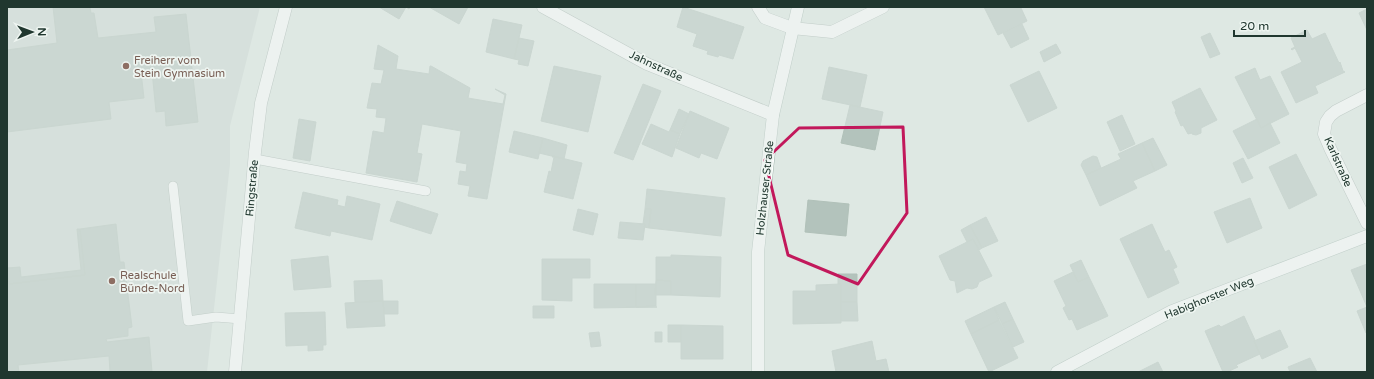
<svg xmlns="http://www.w3.org/2000/svg" width="1374" height="379" viewBox="0 0 1374 379" font-family="'Varela Round',sans-serif">
<style>
.built{fill:#ccd8d2}
.building{fill:#b3c3bc;stroke:#b1c1b9}
.lines{fill:none;stroke-linecap:round;stroke-linejoin:round}
.lane-casing{stroke:#a1afa9;stroke-width:10}
.street-casing{stroke:#a1afa9;stroke-width:13}
.secondary-casing{stroke:#9eb3aa;stroke-width:13}
.lane{stroke:#fff;stroke-width:9}
.street{stroke:#fff;stroke-width:12}
.secondary{stroke:#fff;stroke-width:12}
.marked{fill:none;stroke:#c2185b;stroke-width:3;stroke-linejoin:round}
.education-dot{fill:#8d6e63;stroke:#eef5f1;stroke-width:1.5}
.labels{text-anchor:middle;dominant-baseline:central;stroke-width:3.5;stroke-linejoin:round;paint-order:stroke}
.education-label{font-size:11px;fill:#785e54;stroke:#eef5f1;text-anchor:start}
.street-label{font-size:11px;fill:#20372f;stroke:#eef5f1}
</style>
<rect width="100%" height="100%" fill="#dee8e3"/>
<!-- built -->
<path class="built" d="M 7,7 L 260,7 L 230,126 L 230,164 L 207,372 L 7,372 Z"/>
<!-- building -->
<path class="building" d="M 53,7 L 90,7 L 91,13 L 94,13 L 98,38 L 156,32 L 154,17 L 186,14 L 198,122 L 166,126 L 165,111 L 156,112 L 152,71 L 141,72 L 144,98 L 109,102 L 111,119 L 7,132 L 7,50 L 57,43 Z
M 379,7 L 410,7 L 409,9 L 406,7 L 399,19 Z
M 429,7 L 468,7 L 459,24 Z
M 683,7 L 744,27 L 733,59 L 719,55 L 718,57 L 707,54 L 708,51 L 693,46 L 697,34 L 677,27 Z
M 984,7 L 1022,7 L 1021,8 L 1027,21 L 998,35 Z
M 1367,9 L 1367,30 L 1359,13 Z
M 493,19 L 522,25 L 514,59 L 486,52 Z
M 1022,24 L 1029,39 L 1011,48 L 1003,33 Z
M 1307,30 L 1312,39 L 1325,33 L 1339,63 L 1340,62 L 1343,71 L 1345,72 L 1315,86 L 1318,93 L 1296,103 L 1281,72 L 1302,62 L 1295,48 L 1292,50 L 1291,49 L 1295,47 L 1291,38 Z
M 1210,33 L 1220,54 L 1210,58 L 1201,37 Z
M 519,38 L 534,41 L 528,66 L 518,64 L 519,60 L 514,59 Z
M 1056,44 L 1061,53 L 1044,62 L 1040,52 Z
M 378,45 L 398,56 L 396,69 L 429,74 L 430,66 L 431,66 L 470,88 L 468,98 L 503,104 L 505,95 L 495,89 L 506,94 L 487,199 L 468,196 L 470,186 L 458,184 L 460,171 L 466,172 L 467,164 L 456,162 L 461,131 L 422,124 L 417,153 L 422,154 L 417,182 L 366,173 L 373,131 L 384,133 L 386,118 L 376,117 L 377,109 L 367,108 L 372,83 L 381,84 L 384,70 L 374,69 Z
M 554,66 L 601,76 L 588,132 L 541,121 Z
M 829,67 L 867,75 L 860,107 L 822,99 Z
M 1255,68 L 1260,80 L 1270,76 L 1289,114 L 1261,128 L 1235,77 Z
M 1039,71 L 1057,108 L 1028,122 L 1010,85 Z
M 643,84 L 661,91 L 633,160 L 614,153 Z
M 1200,88 L 1217,120 L 1201,128 L 1201,133 L 1196,135 L 1192,134 L 1192,133 L 1188,134 L 1183,125 L 1181,126 L 1175,112 L 1176,111 L 1172,102 Z
M 850,105 L 883,112 L 875,150 L 841,143 Z
M 679,109 L 689,114 L 680,134 L 670,130 Z
M 690,111 L 729,128 L 717,159 L 701,153 L 699,158 L 676,148 Z
M 1122,115 L 1135,144 L 1120,151 L 1107,122 Z
M 299,119 L 316,122 L 310,161 L 293,158 Z
M 1257,119 L 1261,128 L 1270,123 L 1280,143 L 1248,159 L 1233,131 Z
M 651,124 L 669,132 L 670,130 L 680,134 L 672,157 L 642,144 Z
M 514,131 L 543,138 L 538,159 L 509,152 Z
M 543,138 L 567,145 L 564,159 L 539,153 Z
M 1153,138 L 1167,165 L 1155,171 L 1142,143 Z
M 1142,143 L 1155,171 L 1133,181 L 1137,188 L 1100,206 L 1086,175 L 1121,159 L 1118,154 Z
M 1296,154 L 1317,195 L 1289,209 L 1269,167 Z
M 553,156 L 582,163 L 573,199 L 544,192 L 549,171 L 551,172 L 554,157 L 552,157 Z
M 1093,156 L 1097,157 L 1101,168 L 1086,175 L 1081,165 L 1083,161 Z
M 1243,158 L 1253,178 L 1242,183 L 1233,163 Z
M 647,189 L 725,198 L 721,236 L 649,228 L 651,209 L 645,209 Z
M 303,192 L 338,200 L 337,205 L 345,207 L 347,196 L 380,204 L 372,240 L 331,231 L 330,236 L 295,228 Z
M 1250,198 L 1262,228 L 1227,243 L 1214,212 Z
M 808,200 L 849,204 L 846,236 L 805,232 Z
M 397,201 L 438,214 L 431,234 L 390,221 Z
M 578,209 L 598,214 L 593,235 L 573,230 Z
M 645,209 L 651,209 L 649,228 L 644,227 L 645,224 L 643,224 Z
M 986,217 L 998,241 L 982,248 L 970,225 Z
M 620,222 L 645,224 L 643,240 L 618,238 Z
M 116,224 L 120,262 L 124,262 L 132,327 L 128,328 L 128,336 L 106,339 L 107,342 L 149,337 L 152,372 L 110,372 L 109,356 L 18,365 L 19,372 L 7,372 L 7,278 L 8,278 L 9,284 L 85,275 L 80,229 Z
M 1152,224 L 1165,252 L 1169,250 L 1177,267 L 1173,269 L 1179,283 L 1148,298 L 1120,239 Z
M 970,225 L 982,248 L 979,250 L 973,239 L 967,242 L 961,230 Z
M 77,229 L 80,229 L 85,275 L 9,284 L 8,278 L 7,278 L 7,268 L 20,267 L 21,277 L 81,270 Z
M 973,239 L 992,276 L 979,282 L 977,287 L 972,289 L 967,288 L 957,293 L 955,281 L 950,280 L 939,256 Z
M 671,255 L 721,257 L 720,297 L 671,295 L 671,281 L 656,280 L 656,257 L 671,257 Z
M 328,256 L 331,287 L 294,290 L 291,260 Z
M 542,259 L 590,259 L 590,278 L 572,278 L 572,301 L 542,300 Z
M 1081,260 L 1089,277 L 1078,282 L 1070,265 Z
M 1367,264 L 1367,333 L 1366,333 L 1357,311 L 1367,307 L 1351,270 Z
M 1073,272 L 1078,282 L 1089,277 L 1108,316 L 1077,330 L 1072,319 L 1069,320 L 1063,308 L 1066,306 L 1054,281 Z
M 838,274 L 857,274 L 857,302 L 841,302 L 841,284 L 838,284 Z
M 382,280 L 383,301 L 355,302 L 354,281 Z
M 656,280 L 671,281 L 671,295 L 655,295 Z
M 594,284 L 636,284 L 636,307 L 657,307 L 594,308 Z
M 636,284 L 656,284 L 656,306 L 636,307 Z
M 841,284 L 841,323 L 793,324 L 793,291 L 816,291 L 816,285 Z
M 383,301 L 398,301 L 398,314 L 384,314 Z
M 383,301 L 385,326 L 347,328 L 345,303 Z
M 841,302 L 857,302 L 858,321 L 841,321 Z
M 1005,302 L 1013,319 L 1002,324 L 994,307 Z
M 533,306 L 554,306 L 554,318 L 533,318 Z
M 994,307 L 999,320 L 971,334 L 965,321 Z
M 325,312 L 326,345 L 323,345 L 323,350 L 308,351 L 308,345 L 286,346 L 285,313 Z
M 1244,316 L 1255,340 L 1254,341 L 1260,354 L 1236,365 L 1238,367 L 1227,372 L 1223,372 L 1205,331 L 1219,325 L 1221,327 Z
M 1013,319 L 1024,342 L 1013,347 L 1002,324 Z
M 999,320 L 1018,358 L 989,372 L 971,334 Z
M 668,325 L 681,325 L 681,342 L 668,342 Z
M 681,325 L 723,326 L 723,359 L 681,359 Z
M 1280,330 L 1288,347 L 1262,359 L 1254,341 Z
M 599,332 L 601,346 L 591,347 L 589,333 Z
M 655,332 L 662,332 L 662,342 L 655,342 Z
M 872,341 L 876,361 L 886,359 L 889,372 L 836,372 L 832,351 Z
M 1310,358 L 1317,372 L 1290,372 L 1288,367 Z
M 1158,362 L 1163,372 L 1138,372 Z"/>
<g class="lines">
<defs>
<path id="lane" d="M 255,159 L 426,191
M 173,186 L 188,321 L 216,317 L 241,319"/>
<path id="street" d="M 543,7 L 647,64 L 773,115
M 758,7 L 765,18 L 792,28 L 832,32 L 883,7
M 1367,95 L 1336,111 L 1330,116 L 1326,122 L 1324,134 L 1330,148 L 1367,223
M 235,372 L 255,152 L 261,103 L 286,7"/>
<path id="secondary" d="M 758,372 L 758,252 L 773,115 L 798,7
M 1057,372 L 1172,311 L 1367,236"/>
</defs>
<!-- lane casing -->
<use href="#lane" class="lane-casing"/>
<!-- street casing -->
<use href="#street" class="street-casing"/>
<!-- secondary casing -->
<use href="#secondary" class="secondary-casing"/>
<!-- lane -->
<use href="#lane" class="lane"/>
<!-- street -->
<use href="#street" class="street"/>
<!-- secondary -->
<use href="#secondary" class="secondary"/>
</g>
<!-- marked area -->
<path d="M0 0H1374V379H0ZM 903,127 L 907,213 L 858,284 L 788,255 L 765,160 L 799,128 Z" fill="#dee8e3" fill-opacity=".55" fill-rule="evenodd"/>
<path class="marked" d="M 903,127 L 907,213 L 858,284 L 788,255 L 765,160 L 799,128 Z"/>
<!-- markers -->
<g class="education-dot">
<circle cx="126" cy="66" r="4"/>
<circle cx="112" cy="281" r="4"/>
</g>
<g class="labels">
<!-- education labels -->
<g class="education-label">
<text x="134" y="60">Freiherr vom<tspan x="134" dy="13">Stein Gymnasium</tspan></text>
<text x="120" y="275">Realschule<tspan x="120" dy="13">Bünde-Nord</tspan></text>
</g>
<!-- street labels -->
<g class="street-label">
<text transform="translate(656 66) rotate(25)">Jahnstraße</text>
<text transform="translate(1338 162) rotate(66)">Karlstraße</text>
<text transform="translate(252 188) rotate(-85)">Ringstraße</text>
<text transform="translate(765 188) rotate(-84)">Holzhauser Straße</text>
<text transform="translate(1209 298) rotate(-22)">Habighorster Weg</text>
</g>
</g>
<!-- border -->
<rect width="1374" height="379" fill="none" stroke="#20372f" stroke-width="16"/>
<!-- north arrow -->
<g transform="translate(32 32) rotate(89)" stroke="#eef5f1" stroke-width="3" paint-order="stroke">
<path d="M0-3L7 15L0 10L-7 15Z" fill="#20372f"/>
<text y="-6" font-size="11" font-weight="bold" text-anchor="middle" fill="#20372f">N</text>
</g>
<!-- scale -->
<path d="M1234 30v6h71v-6" fill="none" stroke="#20372f" stroke-width="2"/>
<text x="1240" y="30" font-size="12" fill="#20372f" stroke="#eef5f1" stroke-width="3" paint-order="stroke">20 m</text>
</svg>
